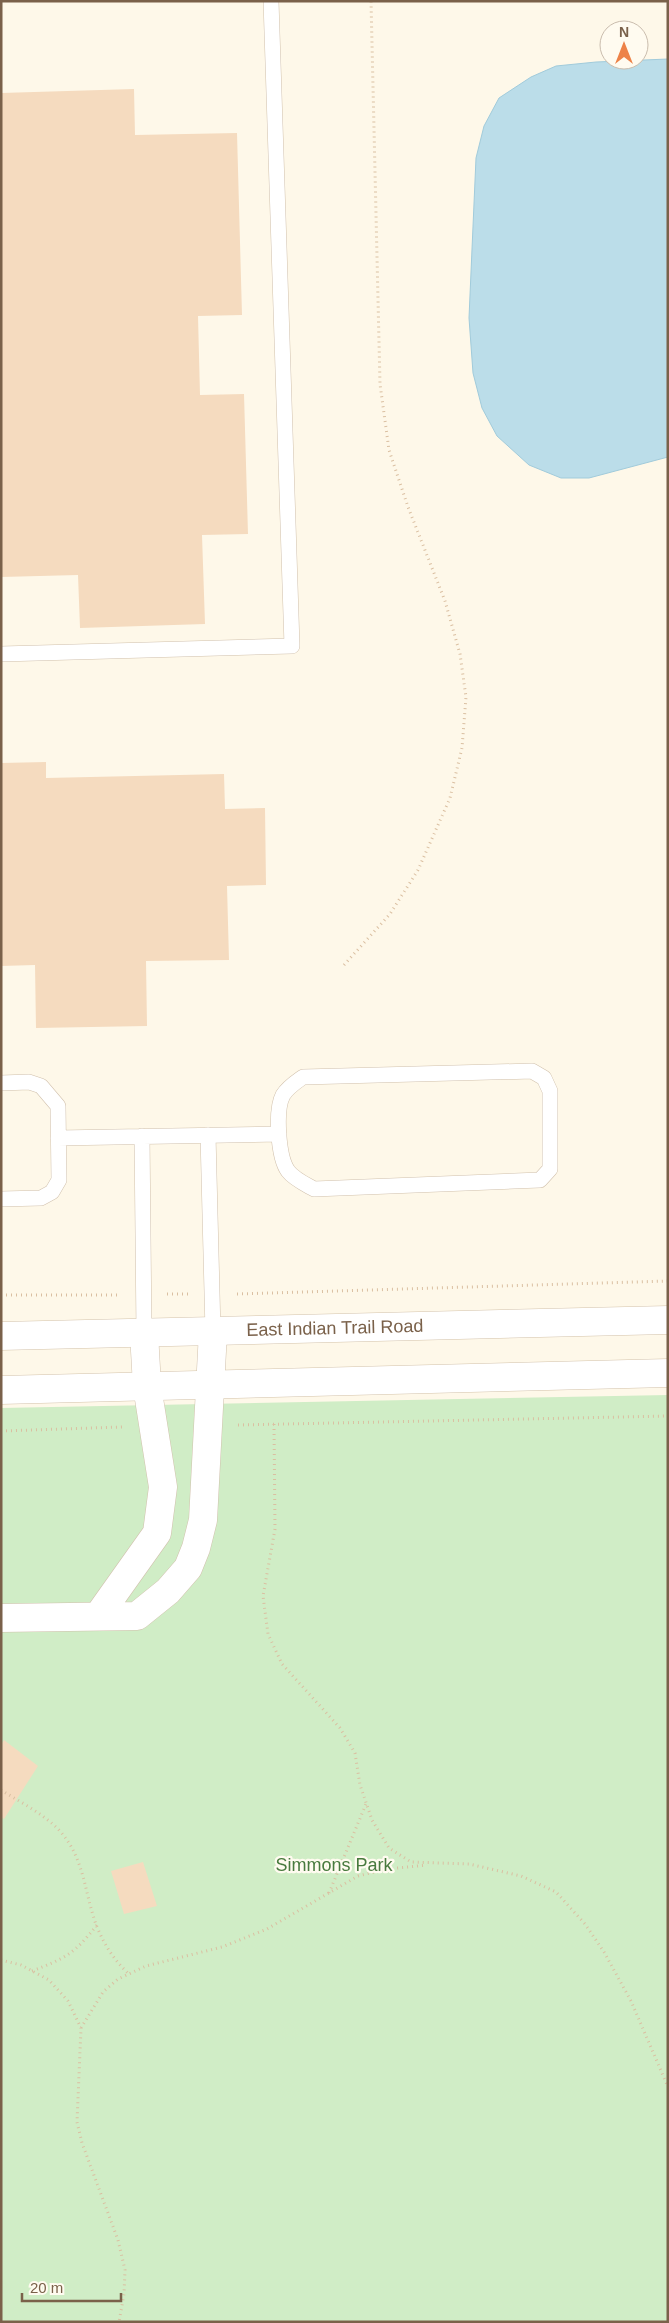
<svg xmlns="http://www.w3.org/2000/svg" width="669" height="2323" viewBox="0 0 669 2323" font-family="Helvetica,sans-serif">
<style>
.green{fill:#d0edc6}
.water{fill:#bbdde9;stroke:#a1cbdb}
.building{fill:#f5dbbf}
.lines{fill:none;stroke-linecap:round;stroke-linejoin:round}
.lane-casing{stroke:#d1c1ad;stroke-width:16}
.street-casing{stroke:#d1c1ad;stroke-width:29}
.secondary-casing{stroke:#d4c3ab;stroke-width:29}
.path{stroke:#dabfa1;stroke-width:3;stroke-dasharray:1 4;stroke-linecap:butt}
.lane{stroke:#fff;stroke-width:15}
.street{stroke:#fff;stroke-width:28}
.secondary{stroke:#fff;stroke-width:28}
.labels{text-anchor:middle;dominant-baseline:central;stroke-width:4.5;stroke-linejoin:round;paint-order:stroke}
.street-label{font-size:18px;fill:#7a614a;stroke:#fffbf0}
.park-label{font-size:18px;fill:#487a3e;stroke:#fffbf0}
</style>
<rect width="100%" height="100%" fill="#fef8e9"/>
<!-- green -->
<path class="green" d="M 668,1395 L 668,2322 L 1,2322 L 1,1408 Z"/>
<!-- water -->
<path class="water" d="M 668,59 L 668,457 L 589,478 L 561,478 L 529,465 L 497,436 L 482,408 L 473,373 L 469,318 L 476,158 L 484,126 L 499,98 L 531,77 L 556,66 L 596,62 Z"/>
<!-- building -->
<path class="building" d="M 134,89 L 135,135 L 237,133 L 242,315 L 198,316 L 200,395 L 244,394 L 248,534 L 202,535 L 205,624 L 80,628 L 78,575 L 1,577 L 1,93 Z
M 46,762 L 46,778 L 224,774 L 225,809 L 265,808 L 266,885 L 227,886 L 229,960 L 146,961 L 147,1026 L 36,1028 L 35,965 L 1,966 L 1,763 Z
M 4,1740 L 38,1766 L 4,1819 L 1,1817 L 1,1745 Z
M 143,1862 L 157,1906 L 124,1914 L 111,1871 Z"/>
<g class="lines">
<defs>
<path id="lane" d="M 1,654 L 292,646 L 271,1
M 532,1071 L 544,1078 L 550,1091 L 550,1169 L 540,1180 L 314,1189 C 305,1184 294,1179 288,1171 C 278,1157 275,1110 283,1095 C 288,1087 296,1082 303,1077 Z
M 1,1083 L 29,1082 L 41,1086 L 58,1106 L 59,1180 L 52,1192 L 41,1198 L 1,1199
M 208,1135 L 213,1332
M 142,1136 L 144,1333
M 58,1138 L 279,1134"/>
<path id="street" d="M 98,1616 L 157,1533 L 163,1487 L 147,1386 L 144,1333
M 1,1618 L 137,1616 L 168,1591 L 188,1568 L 196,1548 L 203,1520 L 213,1332"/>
<g id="secondary">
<path id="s1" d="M 1,1336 L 668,1320"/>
<path d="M 1,1390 L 668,1373"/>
</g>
</defs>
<!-- lane casing -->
<use href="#lane" class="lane-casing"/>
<!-- street casing -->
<use href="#street" class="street-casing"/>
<!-- secondary casing -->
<use href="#secondary" class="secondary-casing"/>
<!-- path -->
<path class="path" d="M 344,965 L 390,914 L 418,870 L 450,798 L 462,748 L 466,697 L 460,654 L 445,601 L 408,507 L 389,450 L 380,384 L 371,1
M 167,1294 L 188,1294
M 237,1294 L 668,1281
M 1,1295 L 121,1295
M 274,1424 L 275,1529 L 263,1596 L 268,1634 L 282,1664 L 340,1728 L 355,1753 L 360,1785 L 372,1820 L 389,1848 L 411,1862 L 469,1864 L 521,1876 L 556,1892 L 585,1924 L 604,1952 L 631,2001 L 668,2087
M 238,1425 L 668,1416
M 1,1431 L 122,1427
M 1,1790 C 20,1802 42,1813 58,1829 C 85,1857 84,1893 97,1927 C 105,1946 114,1960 129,1974
M 329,1893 L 366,1804
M 1,1960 L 21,1965 L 49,1980 L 68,2001 L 81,2028 L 77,2122 L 82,2143 L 118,2240 L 125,2270 L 124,2294 L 119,2322
M 32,1971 C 66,1958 74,1954 97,1925
M 81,2028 L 103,1992 L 118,1979 L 146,1966 L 222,1947 L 267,1929 L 358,1876 L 387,1869 L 427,1865"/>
<!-- lane -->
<use href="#lane" class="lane"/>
<!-- street -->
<use href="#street" class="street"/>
<!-- secondary -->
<use href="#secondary" class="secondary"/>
</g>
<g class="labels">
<!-- street labels -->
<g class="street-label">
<text stroke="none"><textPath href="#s1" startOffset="334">East Indian Trail Road</textPath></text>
</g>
<!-- park labels -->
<g class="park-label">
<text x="334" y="1865">Simmons Park</text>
</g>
</g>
<!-- border -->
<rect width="669" height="2323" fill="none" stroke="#7a614a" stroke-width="5"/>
<!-- north arrow -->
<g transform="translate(624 45)"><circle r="24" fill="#fffbf0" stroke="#cabdae"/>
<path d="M0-4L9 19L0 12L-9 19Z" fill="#ed8248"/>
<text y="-8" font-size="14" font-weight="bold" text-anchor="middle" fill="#7a614a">N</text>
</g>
<!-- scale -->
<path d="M22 2293v8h99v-8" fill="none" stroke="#7a614a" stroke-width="2.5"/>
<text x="30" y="2293" font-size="15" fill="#7a614a" stroke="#fffbf0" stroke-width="4" paint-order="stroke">20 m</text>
</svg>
